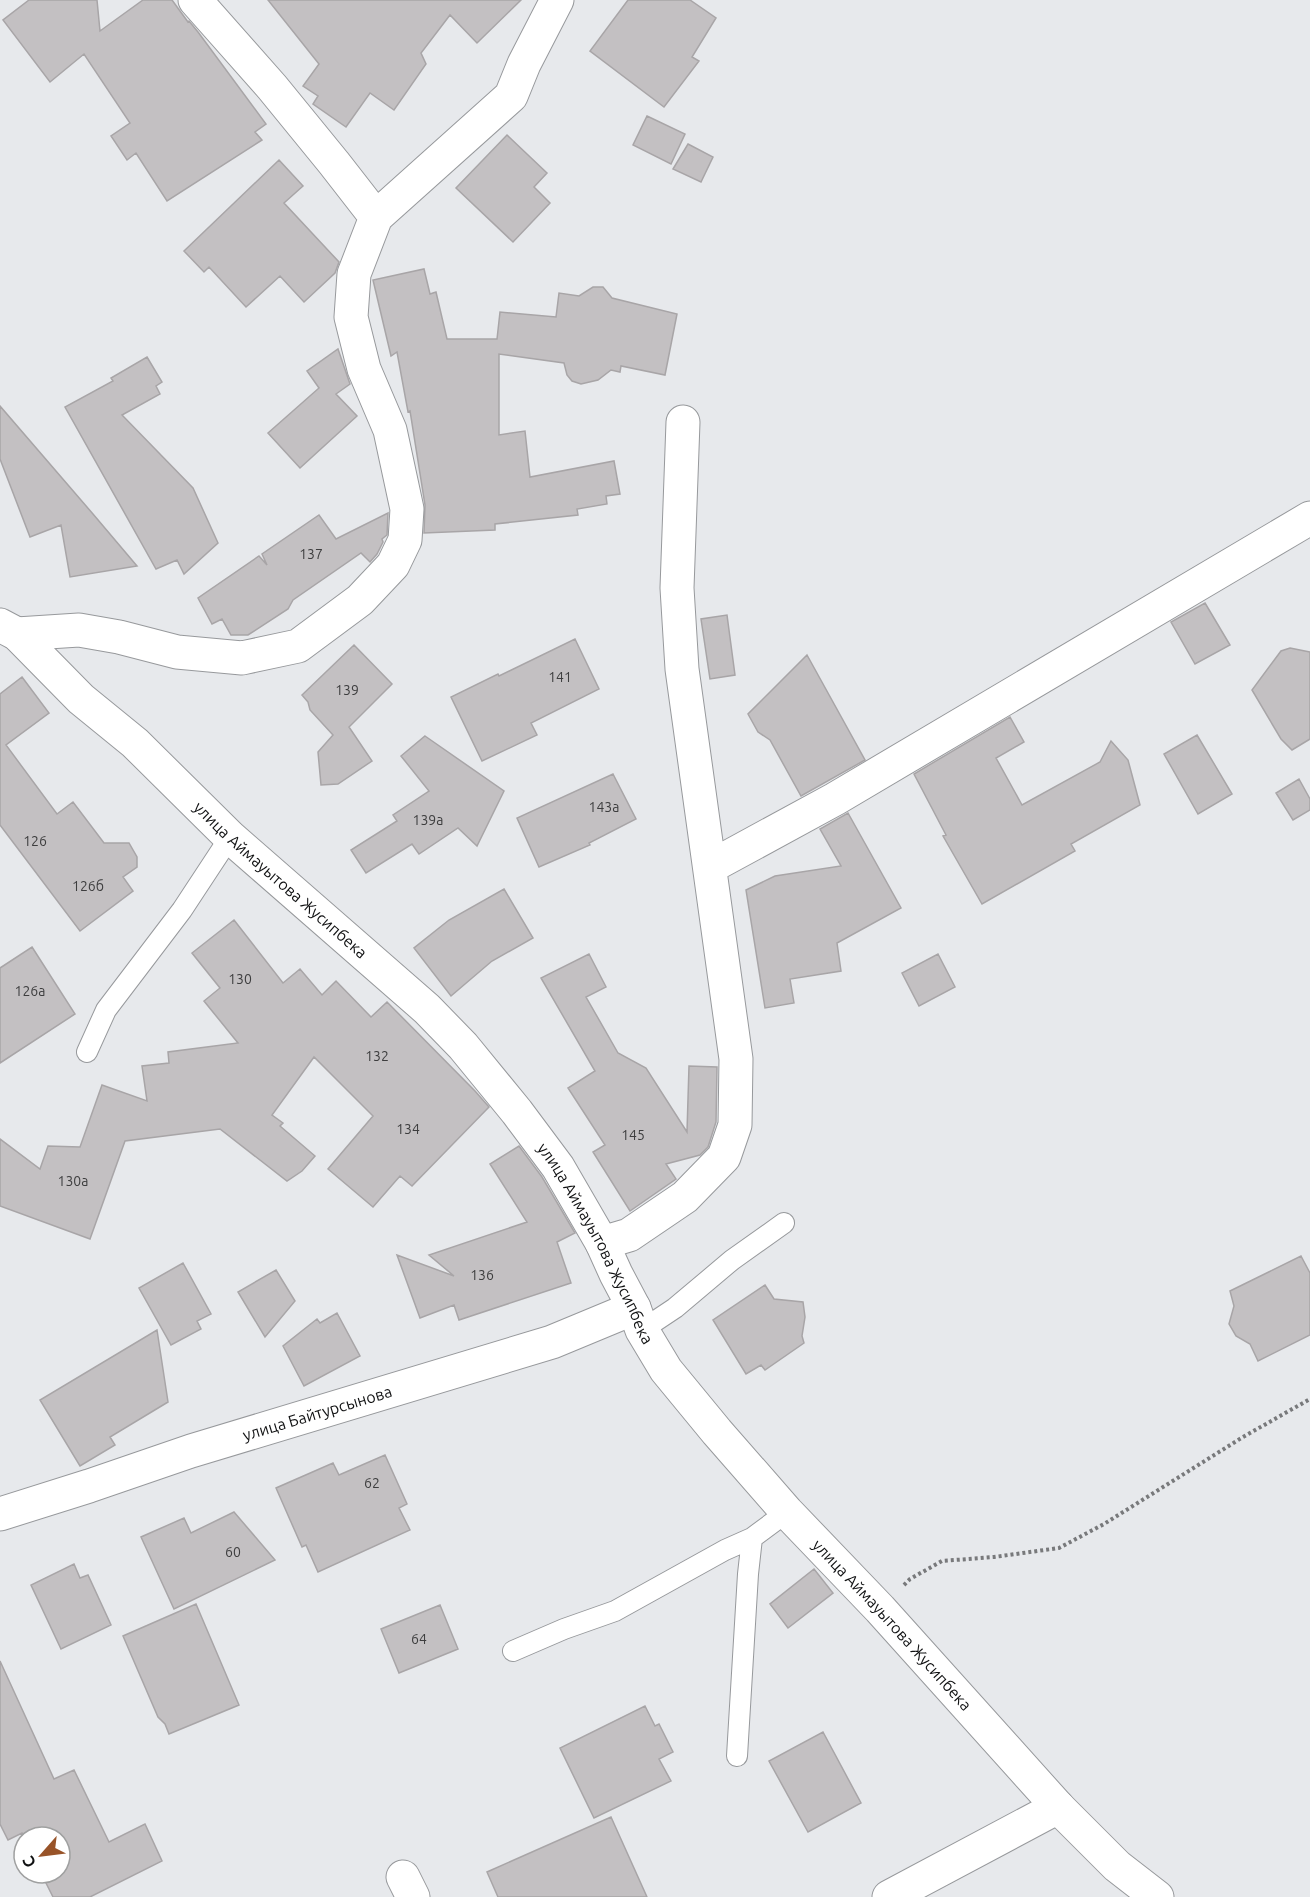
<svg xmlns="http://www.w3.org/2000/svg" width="1310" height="1897" viewBox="0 0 1310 1897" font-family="Ubuntu,sans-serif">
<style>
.building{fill:#c3c0c2;stroke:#a8a5a7;stroke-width:1.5}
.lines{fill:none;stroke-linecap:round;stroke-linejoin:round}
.service-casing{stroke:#97999c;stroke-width:22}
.minor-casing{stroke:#97999c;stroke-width:35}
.tertiary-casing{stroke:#97999c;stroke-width:35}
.path{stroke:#78797b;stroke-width:4;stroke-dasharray:3 3;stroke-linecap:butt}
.service{stroke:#fff;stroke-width:20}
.minor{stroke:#fff;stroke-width:33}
.tertiary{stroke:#fff;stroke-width:33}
.labels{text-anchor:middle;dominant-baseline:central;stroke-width:4.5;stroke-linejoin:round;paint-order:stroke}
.number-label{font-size:14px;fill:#3d3d3e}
.street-label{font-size:16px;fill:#101112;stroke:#fff}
</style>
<rect width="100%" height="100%" fill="#e7e9ec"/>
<!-- building -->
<path class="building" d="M 29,0 L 97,0 L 100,31 L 143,0 L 172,0 L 188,22 L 189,21 L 198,32 L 266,124 L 255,132 L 262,140 L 167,201 L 136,153 L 127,160 L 111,136 L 130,123 L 84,54 L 50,82 L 3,20 Z
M 268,0 L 521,0 L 477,43 L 450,15 L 421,53 L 426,64 L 394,110 L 370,93 L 346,127 L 313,104 L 318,96 L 303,86 L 319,64 Z
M 628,0 L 690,0 L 716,18 L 692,57 L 699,61 L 664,107 L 590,51 Z
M 647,116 L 685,134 L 671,164 L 633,145 Z
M 507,135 L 547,173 L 534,187 L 550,203 L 513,242 L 456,188 Z
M 688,144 L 713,157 L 701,182 L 673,169 Z
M 279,160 L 303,186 L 284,203 L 339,262 L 335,273 L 304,302 L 280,276 L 246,307 L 209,267 L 204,272 L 184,251 Z
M 424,269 L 430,294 L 436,292 L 447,339 L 497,339 L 500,312 L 556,317 L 559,293 L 579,296 L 593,287 L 603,287 L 612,298 L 677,314 L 665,375 L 621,366 L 620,372 L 611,370 L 598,380 L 581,384 L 572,381 L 567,375 L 564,363 L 499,354 L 499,435 L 525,431 L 530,477 L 614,461 L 620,494 L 606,496 L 607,504 L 577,509 L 578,515 L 495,524 L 495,530 L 424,533 L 425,505 L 410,411 L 408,412 L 397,352 L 391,356 L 373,280 Z
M 338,349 L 350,384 L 336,394 L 357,416 L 300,468 L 268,433 L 319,388 L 307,371 Z
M 147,357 L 162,382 L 156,386 L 160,394 L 122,415 L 193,488 L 218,543 L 184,574 L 177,560 L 156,569 L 65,407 L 113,381 L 111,378 Z
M 0,406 L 93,514 L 137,566 L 70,577 L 61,525 L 30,537 L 0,459 Z
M 388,513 L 387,535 L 382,539 L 383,542 L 377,554 L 370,562 L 361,553 L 293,600 L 288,609 L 248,635 L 231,635 L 222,619 L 212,624 L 198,598 L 259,556 L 267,565 L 262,554 L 319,515 L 336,539 Z
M 1205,603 L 1230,645 L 1195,664 L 1171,622 Z
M 727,615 L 735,675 L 710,679 L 701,619 Z
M 575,639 L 599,689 L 531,723 L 537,735 L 482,761 L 451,697 L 498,674 L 499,676 Z
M 354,645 L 392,684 L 349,727 L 372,761 L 338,784 L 321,785 L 318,752 L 333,735 L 310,710 L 308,702 L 302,695 Z
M 1290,648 L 1310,652 L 1310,739 L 1292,750 L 1281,739 L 1252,690 L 1281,651 Z
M 807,655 L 865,760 L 801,796 L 770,740 L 758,732 L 748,714 Z
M 22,677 L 49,713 L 6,745 L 57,814 L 73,802 L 104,843 L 129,843 L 137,857 L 137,867 L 123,877 L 133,891 L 80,931 L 0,825 L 0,694 Z
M 1010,717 L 1024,742 L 996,758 L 1022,805 L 1100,762 L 1111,741 L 1128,760 L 1140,805 L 1071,844 L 1075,851 L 982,904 L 943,836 L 946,835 L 914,774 Z
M 1197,735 L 1232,794 L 1198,814 L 1164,754 Z
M 425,736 L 504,791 L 477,846 L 458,828 L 419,854 L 412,844 L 366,873 L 351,850 L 397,821 L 393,815 L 429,791 L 401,756 Z
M 613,774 L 636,819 L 589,843 L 590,845 L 539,867 L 517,818 Z
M 1299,779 L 1310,799 L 1310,810 L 1293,820 L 1276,793 Z
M 848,813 L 901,908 L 837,943 L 841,971 L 790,979 L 794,1003 L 765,1008 L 746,890 L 775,876 L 841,866 L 820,829 Z
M 504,889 L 533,938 L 492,961 L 451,996 L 414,948 L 449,920 Z
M 234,920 L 283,983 L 300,969 L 322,995 L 336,981 L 371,1017 L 387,1002 L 475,1091 L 489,1107 L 412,1186 L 400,1176 L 373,1207 L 328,1169 L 373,1116 L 314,1057 L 272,1115 L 283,1123 L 280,1126 L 315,1156 L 302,1171 L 287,1181 L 220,1129 L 125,1141 L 90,1239 L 0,1206 L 0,1139 L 40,1169 L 48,1146 L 80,1147 L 102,1085 L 147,1101 L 142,1066 L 169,1063 L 168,1052 L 238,1043 L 204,1001 L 220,988 L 192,953 Z
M 32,947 L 75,1014 L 0,1063 L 0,968 Z
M 589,954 L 606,987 L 586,997 L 618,1053 L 646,1068 L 687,1132 L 689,1066 L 717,1067 L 716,1122 L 708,1147 L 700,1155 L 666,1164 L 676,1179 L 630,1211 L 593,1152 L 605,1145 L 568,1088 L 595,1071 L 541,978 Z
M 938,954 L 955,987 L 919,1006 L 902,973 Z
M 519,1146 L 542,1177 L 575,1233 L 557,1242 L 571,1283 L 459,1320 L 454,1305 L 420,1318 L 397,1255 L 454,1276 L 429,1255 L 527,1222 L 490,1164 Z
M 1301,1256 L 1310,1273 L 1310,1335 L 1258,1361 L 1250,1344 L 1236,1336 L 1229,1324 L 1234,1306 L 1230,1291 Z
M 183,1263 L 211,1314 L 197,1321 L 201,1329 L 171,1345 L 139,1288 Z
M 276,1270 L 295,1301 L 265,1337 L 238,1292 Z
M 765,1285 L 774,1299 L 803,1302 L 805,1317 L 802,1336 L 804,1343 L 765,1370 L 761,1365 L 746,1374 L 713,1320 Z
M 337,1313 L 360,1356 L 304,1386 L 283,1346 L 317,1319 L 320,1323 Z
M 157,1330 L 168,1402 L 110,1437 L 115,1445 L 80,1466 L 40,1400 Z
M 385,1455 L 407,1504 L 399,1508 L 410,1530 L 318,1572 L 306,1545 L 302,1547 L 276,1488 L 333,1463 L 339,1475 Z
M 234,1512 L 275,1560 L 174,1609 L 141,1537 L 184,1518 L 191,1533 Z
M 74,1564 L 80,1578 L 88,1575 L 111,1625 L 61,1649 L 31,1585 Z
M 814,1569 L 833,1593 L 788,1628 L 770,1604 Z
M 196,1604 L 239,1705 L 169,1734 L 165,1724 L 158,1717 L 123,1636 Z
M 440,1605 L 458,1649 L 399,1673 L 381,1629 Z
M 0,1661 L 54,1779 L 74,1770 L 109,1842 L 145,1824 L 162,1861 L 90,1897 L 53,1897 L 41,1873 L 60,1873 L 60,1837 L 24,1838 L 22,1833 L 8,1840 L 0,1824 Z
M 645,1706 L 655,1726 L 659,1724 L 673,1752 L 659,1759 L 671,1781 L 594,1818 L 560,1748 Z
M 823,1732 L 861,1803 L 808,1832 L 769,1761 Z
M 611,1817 L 647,1897 L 498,1897 L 487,1872 Z"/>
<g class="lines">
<defs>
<path id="service" d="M 87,1052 L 106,1010 L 182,910 L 230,837
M 642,1330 L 675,1308 L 732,1260 L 784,1223
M 513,1651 L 564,1629 L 615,1611 L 725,1550 L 752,1538 L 787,1512
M 737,1756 L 748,1574 L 752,1538"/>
<path id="minor" d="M 195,0 L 272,87 L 334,163 L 376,217
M 17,634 L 79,630 L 119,637 L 177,652 L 242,658 L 298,646 L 360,600 L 393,565 L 405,540 L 407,509 L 390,430 L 364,369 L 351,317 L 354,274 L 376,217 L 511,96 L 524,64 L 557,0
M 710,867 L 835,799 L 1310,518
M 602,1243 L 629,1235 L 685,1197 L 724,1157 L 735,1125 L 736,1059 L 682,669 L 677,588 L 683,422
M 403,1877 L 413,1897
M 889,1897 L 1058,1807"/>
<g id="tertiary">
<path id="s1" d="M 0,625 L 17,634 L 81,699 L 135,743 L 230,837 L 427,1009 L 463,1046 L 517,1112 L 558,1167 L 602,1243 L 616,1274 L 634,1308 L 642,1330 L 666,1370 L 717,1432 L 787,1512 L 880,1609 L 1058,1807 L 1117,1866 L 1157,1897"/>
<path id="s2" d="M 0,1514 L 89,1486 L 191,1451 L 552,1342 L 634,1308"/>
</g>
</defs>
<!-- service casing -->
<use href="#service" class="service-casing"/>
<!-- minor casing -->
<use href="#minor" class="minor-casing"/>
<!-- tertiary casing -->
<use href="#tertiary" class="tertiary-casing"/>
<!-- path -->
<path class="path" d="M 904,1585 L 910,1579 L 942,1561 L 994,1557 L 1059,1548 L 1104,1524 L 1243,1437 L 1310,1399"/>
<!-- service -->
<use href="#service" class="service"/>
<!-- minor -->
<use href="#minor" class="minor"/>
<!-- tertiary -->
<use href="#tertiary" class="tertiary"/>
</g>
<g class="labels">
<!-- number labels -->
<g class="number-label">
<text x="311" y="554">137</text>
<text x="560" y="677">141</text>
<text x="347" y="690">139</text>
<text x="604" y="807">143а</text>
<text x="428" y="820">139а</text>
<text x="35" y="841">126</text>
<text x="88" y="886">126б</text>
<text x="240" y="979">130</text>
<text x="30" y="991">126а</text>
<text x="377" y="1056">132</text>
<text x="408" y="1129">134</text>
<text x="633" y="1135">145</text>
<text x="73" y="1181">130а</text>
<text x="482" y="1275">136</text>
<text x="372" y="1483">62</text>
<text x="233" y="1552">60</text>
<text x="419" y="1639">64</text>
</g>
<!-- street labels -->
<g class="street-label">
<text stroke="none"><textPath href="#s1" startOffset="380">улица Аймауытова Жусипбека</textPath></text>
<text stroke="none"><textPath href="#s1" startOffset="866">улица Аймауытова Жусипбека</textPath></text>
<text stroke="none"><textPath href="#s2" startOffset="333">улица Байтурсынова</textPath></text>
<text stroke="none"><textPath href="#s1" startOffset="1352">улица Аймауытова Жусипбека</textPath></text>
</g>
</g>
<!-- north arrow -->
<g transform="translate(42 1855) rotate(242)"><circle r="28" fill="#ffffff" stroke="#9fa0a0" stroke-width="1.5"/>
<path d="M0-4.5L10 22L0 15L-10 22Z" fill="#985328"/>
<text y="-9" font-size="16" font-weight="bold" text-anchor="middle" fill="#101112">С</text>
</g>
</svg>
